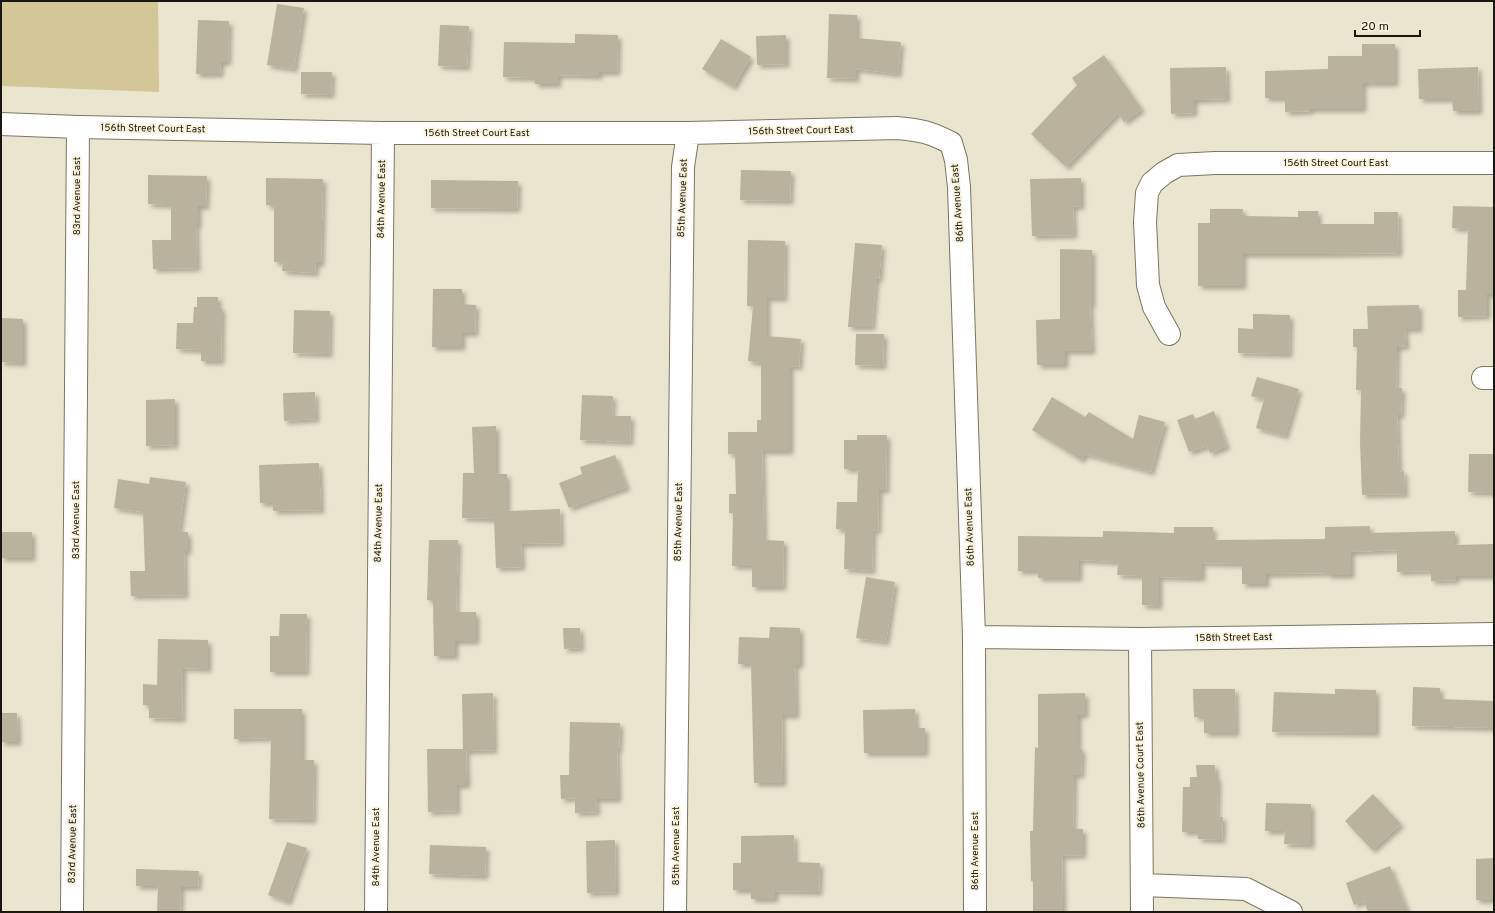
<svg xmlns="http://www.w3.org/2000/svg" width="1495" height="913" viewBox="0 0 1495 913" font-family="Overpass,sans-serif">
<style>
.green{fill:#d3c697}
.building{fill:#b9b39e;filter:url(#shadow)}
.lines{fill:none;stroke-linecap:round;stroke-linejoin:round}
.minor-casing{stroke:#7b7662;stroke-width:24}
.minor{stroke:#fff;stroke-width:22}
.labels{text-anchor:middle;dominant-baseline:central;stroke-width:3.5;stroke-linejoin:round;paint-order:stroke}
.street-label{font-size:10px;fill:#1a1710;stroke:#f8f2db}
</style>
<defs>
<filter id="shadow"><feDropShadow dx="3.5" dy="3.5" stdDeviation="2" flood-color="#0004"/></filter>
</defs>
<rect width="100%" height="100%" fill="#eae5ce"/>
<!-- green -->
<path class="green" d="M 1,1 L 158,1 L 159,92 L 1,86 Z"/>
<!-- building -->
<path class="building" d="M 277,4 L 304,8 L 294,69 L 267,65 Z
M 829,14 L 857,15 L 857,38 L 901,42 L 898,74 L 856,69 L 856,79 L 827,78 Z
M 198,20 L 229,21 L 228,62 L 221,62 L 220,74 L 196,74 Z
M 440,25 L 469,26 L 467,67 L 438,66 Z
M 575,34 L 618,35 L 617,72 L 599,72 L 599,76 L 558,75 L 558,84 L 535,84 L 535,78 L 503,77 L 504,42 L 575,43 Z
M 786,35 L 786,64 L 757,65 L 756,36 Z
M 721,39 L 751,57 L 733,87 L 702,69 Z
M 1362,44 L 1395,44 L 1395,83 L 1363,83 L 1363,109 L 1310,109 L 1310,111 L 1285,112 L 1285,98 L 1265,98 L 1265,71 L 1328,69 L 1328,56 L 1362,56 Z
M 1104,55 L 1142,109 L 1124,122 L 1118,113 L 1066,167 L 1031,134 L 1077,85 L 1072,78 Z
M 1226,67 L 1227,99 L 1194,100 L 1194,113 L 1171,114 L 1170,68 Z
M 1478,67 L 1479,111 L 1453,111 L 1452,99 L 1419,99 L 1418,69 Z
M 301,72 L 332,72 L 331,95 L 301,94 Z
M 741,170 L 791,171 L 790,201 L 740,200 Z
M 148,175 L 207,176 L 206,206 L 198,206 L 198,225 L 196,225 L 197,268 L 153,269 L 152,240 L 171,240 L 171,205 L 148,204 Z
M 266,178 L 323,179 L 321,263 L 316,263 L 315,273 L 282,271 L 283,262 L 274,262 L 274,205 L 266,205 Z
M 1081,178 L 1081,206 L 1073,207 L 1074,235 L 1032,236 L 1030,179 Z
M 431,180 L 518,181 L 517,209 L 431,208 Z
M 1453,206 L 1494,207 L 1494,294 L 1487,294 L 1487,316 L 1458,317 L 1458,290 L 1466,290 L 1468,229 L 1452,228 Z
M 1210,209 L 1243,209 L 1243,216 L 1298,217 L 1298,211 L 1318,211 L 1318,224 L 1374,224 L 1374,212 L 1398,212 L 1399,253 L 1318,254 L 1243,254 L 1243,286 L 1198,286 L 1198,223 L 1210,223 Z
M 748,240 L 785,241 L 784,298 L 767,298 L 767,336 L 801,339 L 799,367 L 790,366 L 790,451 L 762,451 L 764,540 L 784,541 L 783,587 L 752,587 L 752,566 L 732,566 L 733,513 L 729,513 L 729,494 L 736,494 L 735,454 L 728,454 L 728,432 L 757,432 L 757,420 L 761,420 L 761,363 L 748,361 L 753,306 L 747,306 Z
M 855,243 L 882,245 L 879,279 L 876,278 L 872,327 L 848,327 Z
M 1060,249 L 1092,250 L 1092,305 L 1090,305 L 1092,351 L 1065,351 L 1065,365 L 1037,365 L 1036,320 L 1060,319 Z
M 433,289 L 462,289 L 462,304 L 476,305 L 475,333 L 462,333 L 462,347 L 432,347 Z
M 197,297 L 218,297 L 218,307 L 222,308 L 221,361 L 201,361 L 201,350 L 176,349 L 177,323 L 193,323 L 194,307 L 197,307 Z
M 1419,305 L 1419,329 L 1405,329 L 1406,346 L 1397,347 L 1396,388 L 1402,388 L 1401,415 L 1397,415 L 1399,472 L 1404,471 L 1405,494 L 1362,495 L 1360,442 L 1361,390 L 1356,390 L 1357,347 L 1353,347 L 1353,329 L 1368,329 L 1367,306 Z
M 294,310 L 330,311 L 329,354 L 293,353 Z
M 1253,314 L 1290,315 L 1289,354 L 1238,353 L 1238,328 L 1253,329 Z
M 1,318 L 23,319 L 23,363 L 1,362 Z
M 856,334 L 884,334 L 883,366 L 855,365 Z
M 1257,377 L 1299,389 L 1285,436 L 1256,428 L 1264,399 L 1251,396 Z
M 315,392 L 316,419 L 284,421 L 283,393 Z
M 582,395 L 613,396 L 612,416 L 631,416 L 630,442 L 580,440 Z
M 1052,397 L 1085,417 L 1089,412 L 1133,439 L 1139,415 L 1165,422 L 1151,472 L 1085,454 L 1081,460 L 1032,430 Z
M 175,399 L 175,445 L 146,446 L 146,400 Z
M 1214,411 L 1227,446 L 1210,453 L 1207,446 L 1189,452 L 1177,420 L 1193,414 L 1195,419 Z
M 496,426 L 496,474 L 507,474 L 507,511 L 560,509 L 561,543 L 521,544 L 522,567 L 496,568 L 494,519 L 462,518 L 463,473 L 474,473 L 472,427 Z
M 857,435 L 887,435 L 886,490 L 879,490 L 878,531 L 873,530 L 872,571 L 844,569 L 845,530 L 836,529 L 837,502 L 857,502 L 858,469 L 844,469 L 844,440 L 857,440 Z
M 1469,454 L 1494,454 L 1494,493 L 1468,492 Z
M 615,455 L 627,487 L 569,508 L 559,483 L 582,474 L 580,467 Z
M 319,463 L 321,510 L 273,511 L 273,503 L 260,503 L 259,465 Z
M 150,477 L 186,482 L 179,532 L 188,532 L 188,551 L 184,551 L 185,595 L 131,596 L 130,571 L 145,571 L 143,512 L 114,508 L 118,479 L 149,484 Z
M 1370,526 L 1370,533 L 1455,531 L 1455,545 L 1494,544 L 1494,576 L 1456,576 L 1456,580 L 1431,581 L 1431,571 L 1397,572 L 1397,550 L 1351,552 L 1351,575 L 1327,575 L 1327,573 L 1266,574 L 1266,584 L 1242,584 L 1242,564 L 1202,563 L 1202,578 L 1159,577 L 1159,606 L 1142,605 L 1142,576 L 1117,575 L 1118,562 L 1079,560 L 1079,578 L 1038,578 L 1038,571 L 1018,571 L 1018,536 L 1103,537 L 1103,531 L 1174,533 L 1174,527 L 1213,527 L 1213,540 L 1325,539 L 1325,527 Z
M 1,532 L 32,532 L 32,558 L 1,558 Z
M 429,540 L 458,540 L 456,612 L 476,612 L 476,641 L 455,641 L 455,656 L 434,656 L 433,601 L 427,600 Z
M 866,577 L 895,582 L 886,642 L 856,638 Z
M 280,614 L 307,614 L 306,672 L 270,672 L 270,636 L 279,636 Z
M 770,627 L 800,628 L 800,665 L 795,665 L 796,715 L 782,715 L 783,783 L 754,783 L 751,664 L 738,664 L 739,637 L 769,638 Z
M 563,628 L 580,628 L 581,648 L 564,649 Z
M 158,639 L 208,640 L 208,669 L 183,668 L 182,719 L 149,718 L 149,705 L 143,705 L 143,684 L 157,685 Z
M 1413,687 L 1440,688 L 1440,699 L 1494,701 L 1494,728 L 1412,726 Z
M 1193,689 L 1235,689 L 1236,733 L 1204,733 L 1204,717 L 1194,717 Z
M 1335,689 L 1376,690 L 1376,733 L 1272,732 L 1274,692 L 1335,694 Z
M 493,693 L 494,750 L 466,751 L 467,785 L 457,785 L 457,811 L 428,812 L 427,749 L 463,749 L 462,694 Z
M 1085,693 L 1085,715 L 1078,715 L 1078,748 L 1082,749 L 1081,775 L 1074,775 L 1073,829 L 1083,829 L 1083,855 L 1062,856 L 1063,912 L 1033,912 L 1033,881 L 1031,881 L 1030,831 L 1033,831 L 1035,747 L 1038,748 L 1038,694 Z
M 234,709 L 302,709 L 302,760 L 314,760 L 313,820 L 269,819 L 271,738 L 234,739 Z
M 915,709 L 916,728 L 925,728 L 925,753 L 864,753 L 863,710 Z
M 1,713 L 17,713 L 18,742 L 1,742 Z
M 570,722 L 620,723 L 619,749 L 617,749 L 618,799 L 596,799 L 597,812 L 575,813 L 575,798 L 561,799 L 560,775 L 569,775 Z
M 1196,765 L 1215,765 L 1216,778 L 1218,778 L 1217,817 L 1223,817 L 1222,840 L 1198,839 L 1198,832 L 1182,832 L 1183,787 L 1190,787 L 1190,777 L 1197,777 Z
M 1373,794 L 1401,824 L 1372,850 L 1345,821 Z
M 1266,803 L 1311,804 L 1311,845 L 1284,844 L 1285,831 L 1265,831 Z
M 794,835 L 795,862 L 820,863 L 819,892 L 775,891 L 775,899 L 751,899 L 751,890 L 733,890 L 733,863 L 741,863 L 741,836 Z
M 615,840 L 616,892 L 587,893 L 586,841 Z
M 287,842 L 307,848 L 288,902 L 268,895 Z
M 430,845 L 486,847 L 485,876 L 429,874 Z
M 1494,858 L 1494,900 L 1476,900 L 1476,859 Z
M 1390,866 L 1408,912 L 1368,912 L 1364,901 L 1354,905 L 1346,883 Z
M 136,869 L 199,871 L 198,887 L 181,887 L 180,912 L 157,912 L 158,886 L 136,886 Z"/>
<g class="lines">
<defs>
<path id="minor" d="M 1,124 L 78,127 L 383,133 L 688,133 L 897,128 C 920,130 930,132 951,143 L 956,160 L 959,187 L 974,637 L 975,912
M 1169,334 L 1154,307 L 1148,285 L 1145,222 L 1147,193 L 1152,183 L 1164,173 L 1178,165 L 1215,163 L 1494,163
M 1483,378 L 1494,378
M 974,637 L 1140,639 L 1494,634
M 1140,639 L 1142,912
M 1143,885 L 1246,889 L 1291,912
M 72,912 L 78,127
M 376,912 L 383,133
M 675,912 L 683,167 L 688,133"/>
</defs>
<!-- minor casing -->
<use href="#minor" class="minor-casing"/>
<!-- minor -->
<use href="#minor" class="minor"/>
</g>
<g class="labels">
<!-- street labels -->
<g class="street-label">
<text transform="translate(153 129) rotate(1)">156th Street Court East</text>
<text transform="translate(801 131) rotate(-1)">156th Street Court East</text>
<text x="477" y="133">156th Street Court East</text>
<text x="1336" y="163">156th Street Court East</text>
<text transform="translate(77 196) rotate(-90)">83rd Avenue East</text>
<text transform="translate(683 198) rotate(-88)">85th Avenue East</text>
<text transform="translate(382 199) rotate(-89)">84th Avenue East</text>
<text transform="translate(958 203) rotate(-94)">86th Avenue East</text>
<text transform="translate(76 520) rotate(-90)">83rd Avenue East</text>
<text transform="translate(679 522) rotate(-89)">85th Avenue East</text>
<text transform="translate(379 523) rotate(-89)">84th Avenue East</text>
<text transform="translate(970 527) rotate(-92)">86th Avenue East</text>
<text transform="translate(1234 638) rotate(-1)">158th Street East</text>
<text transform="translate(1141 775) rotate(-91)">86th Avenue Court East</text>
<text transform="translate(73 844) rotate(-89)">83rd Avenue East</text>
<text transform="translate(676 846) rotate(-90)">85th Avenue East</text>
<text transform="translate(376 847) rotate(-90)">84th Avenue East</text>
<text transform="translate(975 851) rotate(-90)">86th Avenue East</text>
</g>
</g>
<!-- border -->
<rect width="1495" height="913" fill="none" stroke="#1a1710" stroke-width="4"/>
<!-- scale -->
<path d="M1355 30v6h65v-6" fill="none" stroke="#1a1710" stroke-width="2"/>
<text x="1361" y="30" font-size="12" fill="#1a1710" stroke="#f8f2db" stroke-width="3" paint-order="stroke">20 m</text>
</svg>
